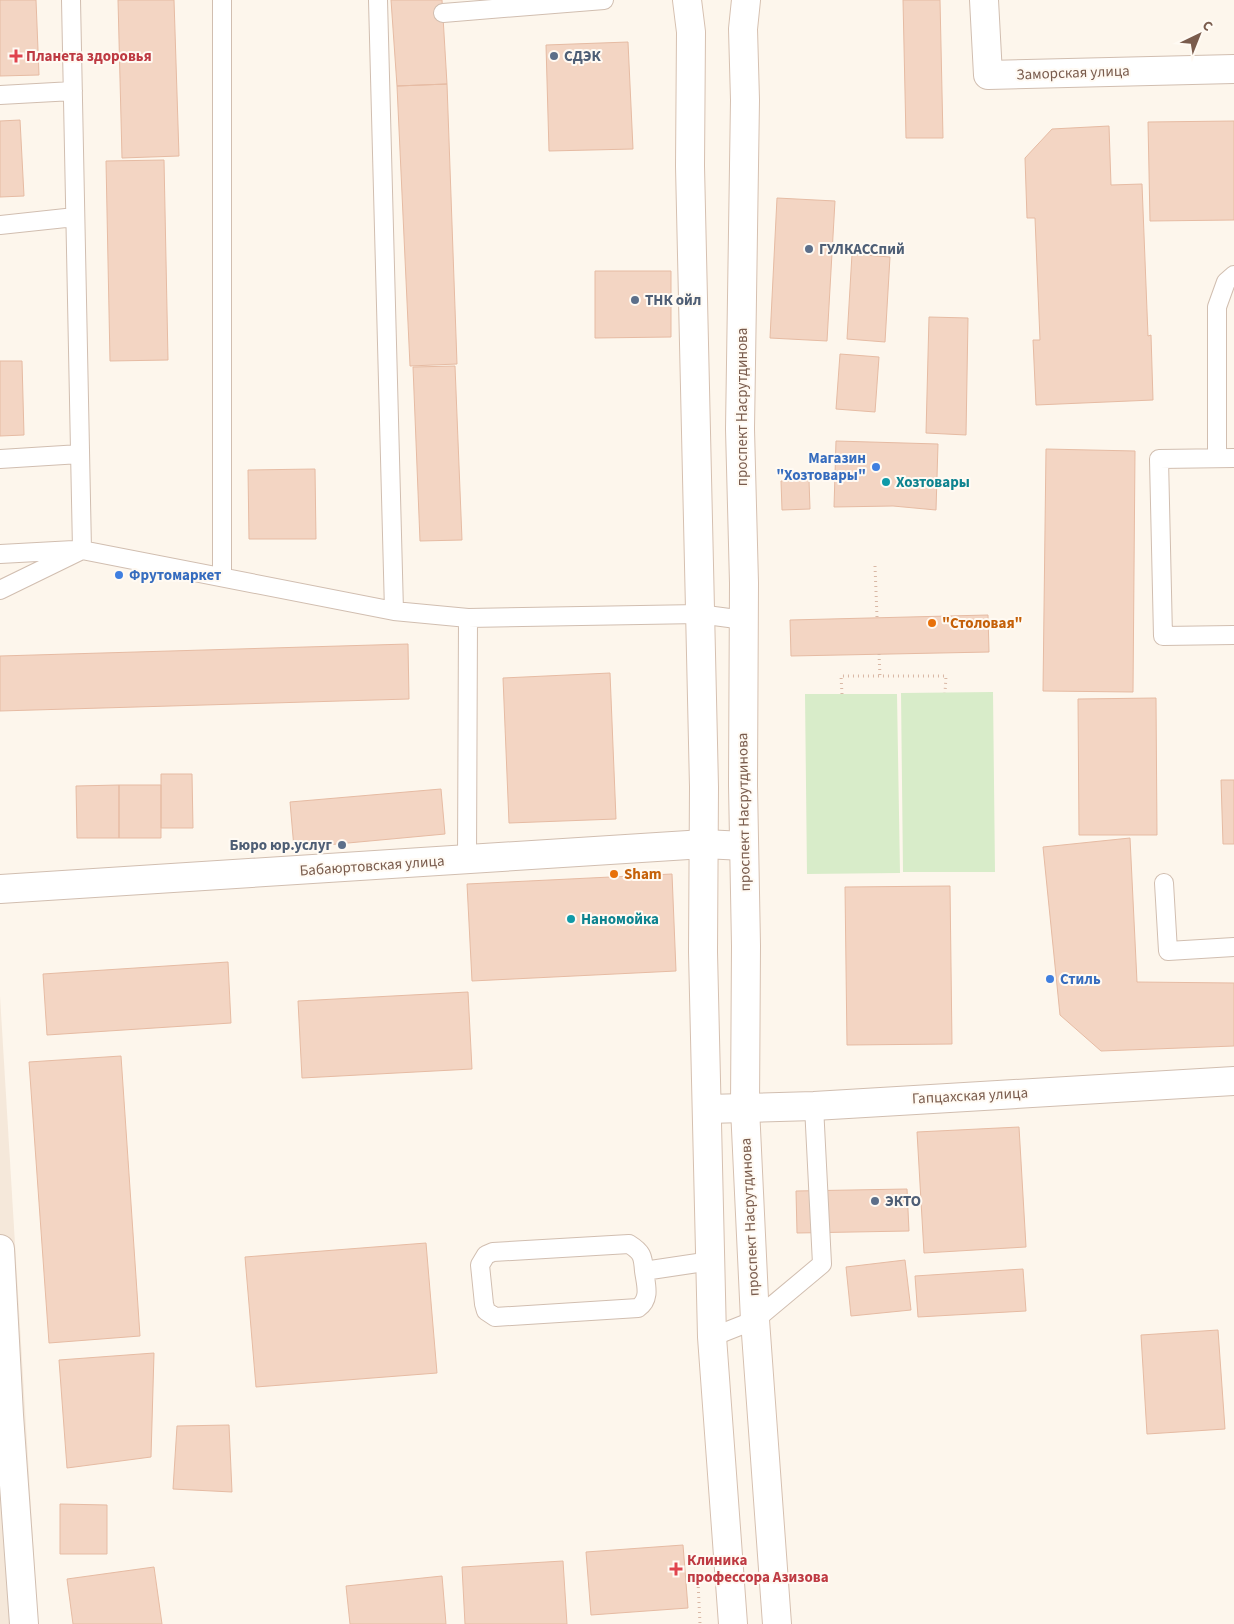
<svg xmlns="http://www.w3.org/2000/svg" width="1234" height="1624" viewBox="0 0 1234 1624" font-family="'Source Sans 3',sans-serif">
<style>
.residential{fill:#f5e8da}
.green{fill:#d8ecc9}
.building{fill:#f3d5c3;stroke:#e6bba3}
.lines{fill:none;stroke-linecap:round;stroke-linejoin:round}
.lane-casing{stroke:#d1beb0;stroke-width:20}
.street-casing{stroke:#d1beb0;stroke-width:30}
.secondary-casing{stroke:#d6c0b0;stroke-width:30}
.path{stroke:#d9b8a5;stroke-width:3;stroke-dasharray:1 4;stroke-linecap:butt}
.lane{stroke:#fff;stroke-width:18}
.street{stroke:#fff;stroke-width:28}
.secondary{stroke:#fff;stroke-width:28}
.health-dot{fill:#e0444e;stroke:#fffaf3;stroke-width:2}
.service-dot{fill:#5c6f8a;stroke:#fffaf3;stroke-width:2}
.shop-dot{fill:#3f7fe0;stroke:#fffaf3;stroke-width:2}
.culture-dot{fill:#0f9aa8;stroke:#fffaf3;stroke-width:2}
.food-dot{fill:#e8710a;stroke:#fffaf3;stroke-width:2}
.labels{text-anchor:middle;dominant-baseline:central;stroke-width:4;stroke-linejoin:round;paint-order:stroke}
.health-label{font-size:15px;font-weight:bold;fill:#be3a42;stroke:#fffaf3;text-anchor:start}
.service-label{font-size:15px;font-weight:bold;fill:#4e5e75;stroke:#fffaf3;text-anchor:start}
.street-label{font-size:15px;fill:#7a5c4d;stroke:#fffaf3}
.shop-label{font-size:15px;font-weight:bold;fill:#366cbe;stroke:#fffaf3;text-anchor:start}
.culture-label{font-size:15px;font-weight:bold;fill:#0d838f;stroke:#fffaf3;text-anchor:start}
.food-label{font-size:15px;font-weight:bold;fill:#c56008;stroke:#fffaf3;text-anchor:start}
</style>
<rect width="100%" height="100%" fill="#fdf6ec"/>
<!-- residential -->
<path class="residential" d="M 0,996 L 38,1624 L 0,1624 Z"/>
<!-- green -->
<path class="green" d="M 993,692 L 995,872 L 903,872 L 901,693 Z
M 805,694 L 897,694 L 900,873 L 807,874 Z"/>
<!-- building -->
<path class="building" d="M 0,0 L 36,0 L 39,75 L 0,76 Z
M 118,0 L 174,0 L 179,156 L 122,158 Z
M 391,0 L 442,0 L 447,84 L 397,86 Z
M 903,0 L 940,0 L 943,138 L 906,138 Z
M 628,42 L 633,149 L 549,151 L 546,45 Z
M 447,84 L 457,364 L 410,366 L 397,86 Z
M 20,120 L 24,196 L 0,197 L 0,121 Z
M 1234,121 L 1234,220 L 1150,221 L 1148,122 Z
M 1109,126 L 1111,185 L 1142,184 L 1148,336 L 1151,335 L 1153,400 L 1036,405 L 1033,340 L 1040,340 L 1035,218 L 1027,218 L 1025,158 L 1052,129 Z
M 164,160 L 168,360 L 110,361 L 106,161 Z
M 777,198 L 835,201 L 827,341 L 770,338 Z
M 852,254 L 890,257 L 885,342 L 847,339 Z
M 595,271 L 671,271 L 671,337 L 595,338 Z
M 929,317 L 968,318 L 966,435 L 926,433 Z
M 840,354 L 879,357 L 875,412 L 836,409 Z
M 0,361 L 22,361 L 24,435 L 0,436 Z
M 455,366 L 462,540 L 420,541 L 413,367 Z
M 836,441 L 938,444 L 936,510 L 893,506 L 834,507 Z
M 1046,449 L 1135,451 L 1133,692 L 1043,691 Z
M 315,469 L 316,539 L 249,539 L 248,470 Z
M 809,480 L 810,509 L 782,510 L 781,481 Z
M 988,615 L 989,652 L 791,656 L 790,620 Z
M 408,644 L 409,699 L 0,711 L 0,656 Z
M 610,673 L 616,819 L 509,823 L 503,678 Z
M 1156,698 L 1157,835 L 1079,835 L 1078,699 Z
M 161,774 L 192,774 L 193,828 L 161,828 Z
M 1221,780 L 1234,780 L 1234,844 L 1223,844 Z
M 119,785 L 119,838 L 77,838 L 76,786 Z
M 119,785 L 161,785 L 161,838 L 119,838 Z
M 441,789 L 445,834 L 294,848 L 290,802 Z
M 1130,838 L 1137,982 L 1234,983 L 1234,1046 L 1101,1051 L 1060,1015 L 1043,847 Z
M 672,874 L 676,971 L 472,981 L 467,884 Z
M 950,886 L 952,1044 L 847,1045 L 845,887 Z
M 228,962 L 231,1023 L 47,1035 L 43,974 Z
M 468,992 L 472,1069 L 302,1078 L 298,1001 Z
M 121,1056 L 140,1336 L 49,1343 L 29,1062 Z
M 1019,1127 L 1026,1247 L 924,1253 L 917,1132 Z
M 907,1189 L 909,1231 L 797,1233 L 796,1191 Z
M 426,1243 L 437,1373 L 256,1387 L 245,1257 Z
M 905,1260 L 911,1310 L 851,1316 L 846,1267 Z
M 1023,1269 L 1026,1311 L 918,1317 L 915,1276 Z
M 1218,1330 L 1225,1429 L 1147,1434 L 1141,1335 Z
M 154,1353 L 151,1457 L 67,1468 L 59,1360 Z
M 229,1425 L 232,1492 L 173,1489 L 177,1426 Z
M 60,1504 L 107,1505 L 107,1554 L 60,1554 Z
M 683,1545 L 688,1608 L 591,1615 L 586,1552 Z
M 563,1561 L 567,1624 L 465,1624 L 462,1567 Z
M 154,1567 L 162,1624 L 73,1624 L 67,1579 Z
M 442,1576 L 446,1624 L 350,1624 L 346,1586 Z"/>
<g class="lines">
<defs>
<path id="lane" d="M 71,0 L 82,550 L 394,611 L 468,618 L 699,614 L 744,620
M 222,0 L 222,577
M 378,0 L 394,611
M 443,13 L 604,0
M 0,95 L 73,91
M 0,225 L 75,217
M 1217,458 L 1217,307 L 1226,282 L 1234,275
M 1234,458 L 1159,459 L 1163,636 L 1234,635
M 0,459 L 80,454
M 0,554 L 74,550
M 0,590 L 82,550
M 467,860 L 468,618
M 1164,883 L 1168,951 L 1234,947
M 644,1271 C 646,1285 651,1299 638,1308 L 495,1317 L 486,1311 L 484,1304 L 480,1265 L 486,1255 L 493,1252 L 629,1244 C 642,1252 643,1256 644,1271 L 711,1261
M 712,1337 L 755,1320 L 822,1264 L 814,1106"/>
<path id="street" d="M 984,0 L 988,75 L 1234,69
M 0,889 L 704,844 L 744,846
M 707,1109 L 814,1106 L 1234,1081
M 0,1249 L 9,1415 L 24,1624"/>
<path id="secondary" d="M 687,0 L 691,32 L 690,166 L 704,787 L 703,952 L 712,1337 L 733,1624
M 746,0 L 743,29 L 745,100 L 740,429 L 744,583 L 743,785 L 746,946 L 745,1108 L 755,1320 L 777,1624"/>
</defs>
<!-- lane casing -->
<use href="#lane" class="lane-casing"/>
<!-- street casing -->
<use href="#street" class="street-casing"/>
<!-- secondary casing -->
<use href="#secondary" class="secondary-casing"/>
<!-- path -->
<path class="path" d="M 875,566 L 877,617
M 879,654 L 880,676
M 842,694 L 841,676 L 946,676 L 945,693
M 698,1582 L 700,1624"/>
<!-- lane -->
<use href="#lane" class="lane"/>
<!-- street -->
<use href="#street" class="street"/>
<!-- secondary -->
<use href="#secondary" class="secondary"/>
</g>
<!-- markers -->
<g class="health-dot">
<path d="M13.5 48.5h5v5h5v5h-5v5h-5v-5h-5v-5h5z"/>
<path d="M673.5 1561.5h5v5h5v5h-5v5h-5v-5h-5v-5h5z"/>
</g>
<g class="service-dot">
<circle cx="554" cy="56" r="5"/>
<circle cx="809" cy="249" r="5"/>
<circle cx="635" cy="300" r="5"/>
<circle cx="342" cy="845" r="5"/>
<circle cx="875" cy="1201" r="5"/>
</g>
<g class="shop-dot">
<circle cx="876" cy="467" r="5"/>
<circle cx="119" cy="575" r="5"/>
<circle cx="1050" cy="979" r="5"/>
</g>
<g class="culture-dot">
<circle cx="886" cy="482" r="5"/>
<circle cx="571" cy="919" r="5"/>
</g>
<g class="food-dot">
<circle cx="932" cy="623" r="5"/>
<circle cx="614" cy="874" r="5"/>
</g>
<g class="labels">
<!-- health labels -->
<g class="health-label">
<text x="26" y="56">Планета здоровья</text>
<text x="687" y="1560">Клиника<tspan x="687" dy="17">профессора Азизова</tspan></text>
</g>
<!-- service labels -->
<g class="service-label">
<text x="564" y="56">СДЭК</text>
<text x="819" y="249">ГУЛКАССпий</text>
<text x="645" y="300">ТНК ойл</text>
<text x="332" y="845" text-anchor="end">Бюро юр.услуг</text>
<text x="885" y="1201">ЭКТО</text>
</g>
<!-- street labels -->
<g class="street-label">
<text transform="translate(1073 73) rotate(-2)">Заморская улица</text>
<text transform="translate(742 407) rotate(-90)">проспект Насрутдинова</text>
<text transform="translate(744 812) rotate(-91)">проспект Насрутдинова</text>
<text transform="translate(372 866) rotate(-4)">Бабаюртовская улица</text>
<text transform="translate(970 1096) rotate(-3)">Гапцахская улица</text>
<text transform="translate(750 1217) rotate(-93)">проспект Насрутдинова</text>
</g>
<!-- shop labels -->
<g class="shop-label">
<text x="866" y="458" text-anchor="end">Магазин<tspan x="866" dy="17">"Хозтовары"</tspan></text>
<text x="129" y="575">Фрутомаркет</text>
<text x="1060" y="979">Стиль</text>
</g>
<!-- culture labels -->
<g class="culture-label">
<text x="896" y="482">Хозтовары</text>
<text x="581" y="919">Наномойка</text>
</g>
<!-- food labels -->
<g class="food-label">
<text x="942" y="623">"Столовая"</text>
<text x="624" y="874">Sham</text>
</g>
</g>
<!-- north arrow -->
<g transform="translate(1199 35) rotate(43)" stroke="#fffaf3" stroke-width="4" paint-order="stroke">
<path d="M0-4L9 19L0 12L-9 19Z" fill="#7a5c4d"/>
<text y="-8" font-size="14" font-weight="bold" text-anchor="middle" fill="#7a5c4d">С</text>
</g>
</svg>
